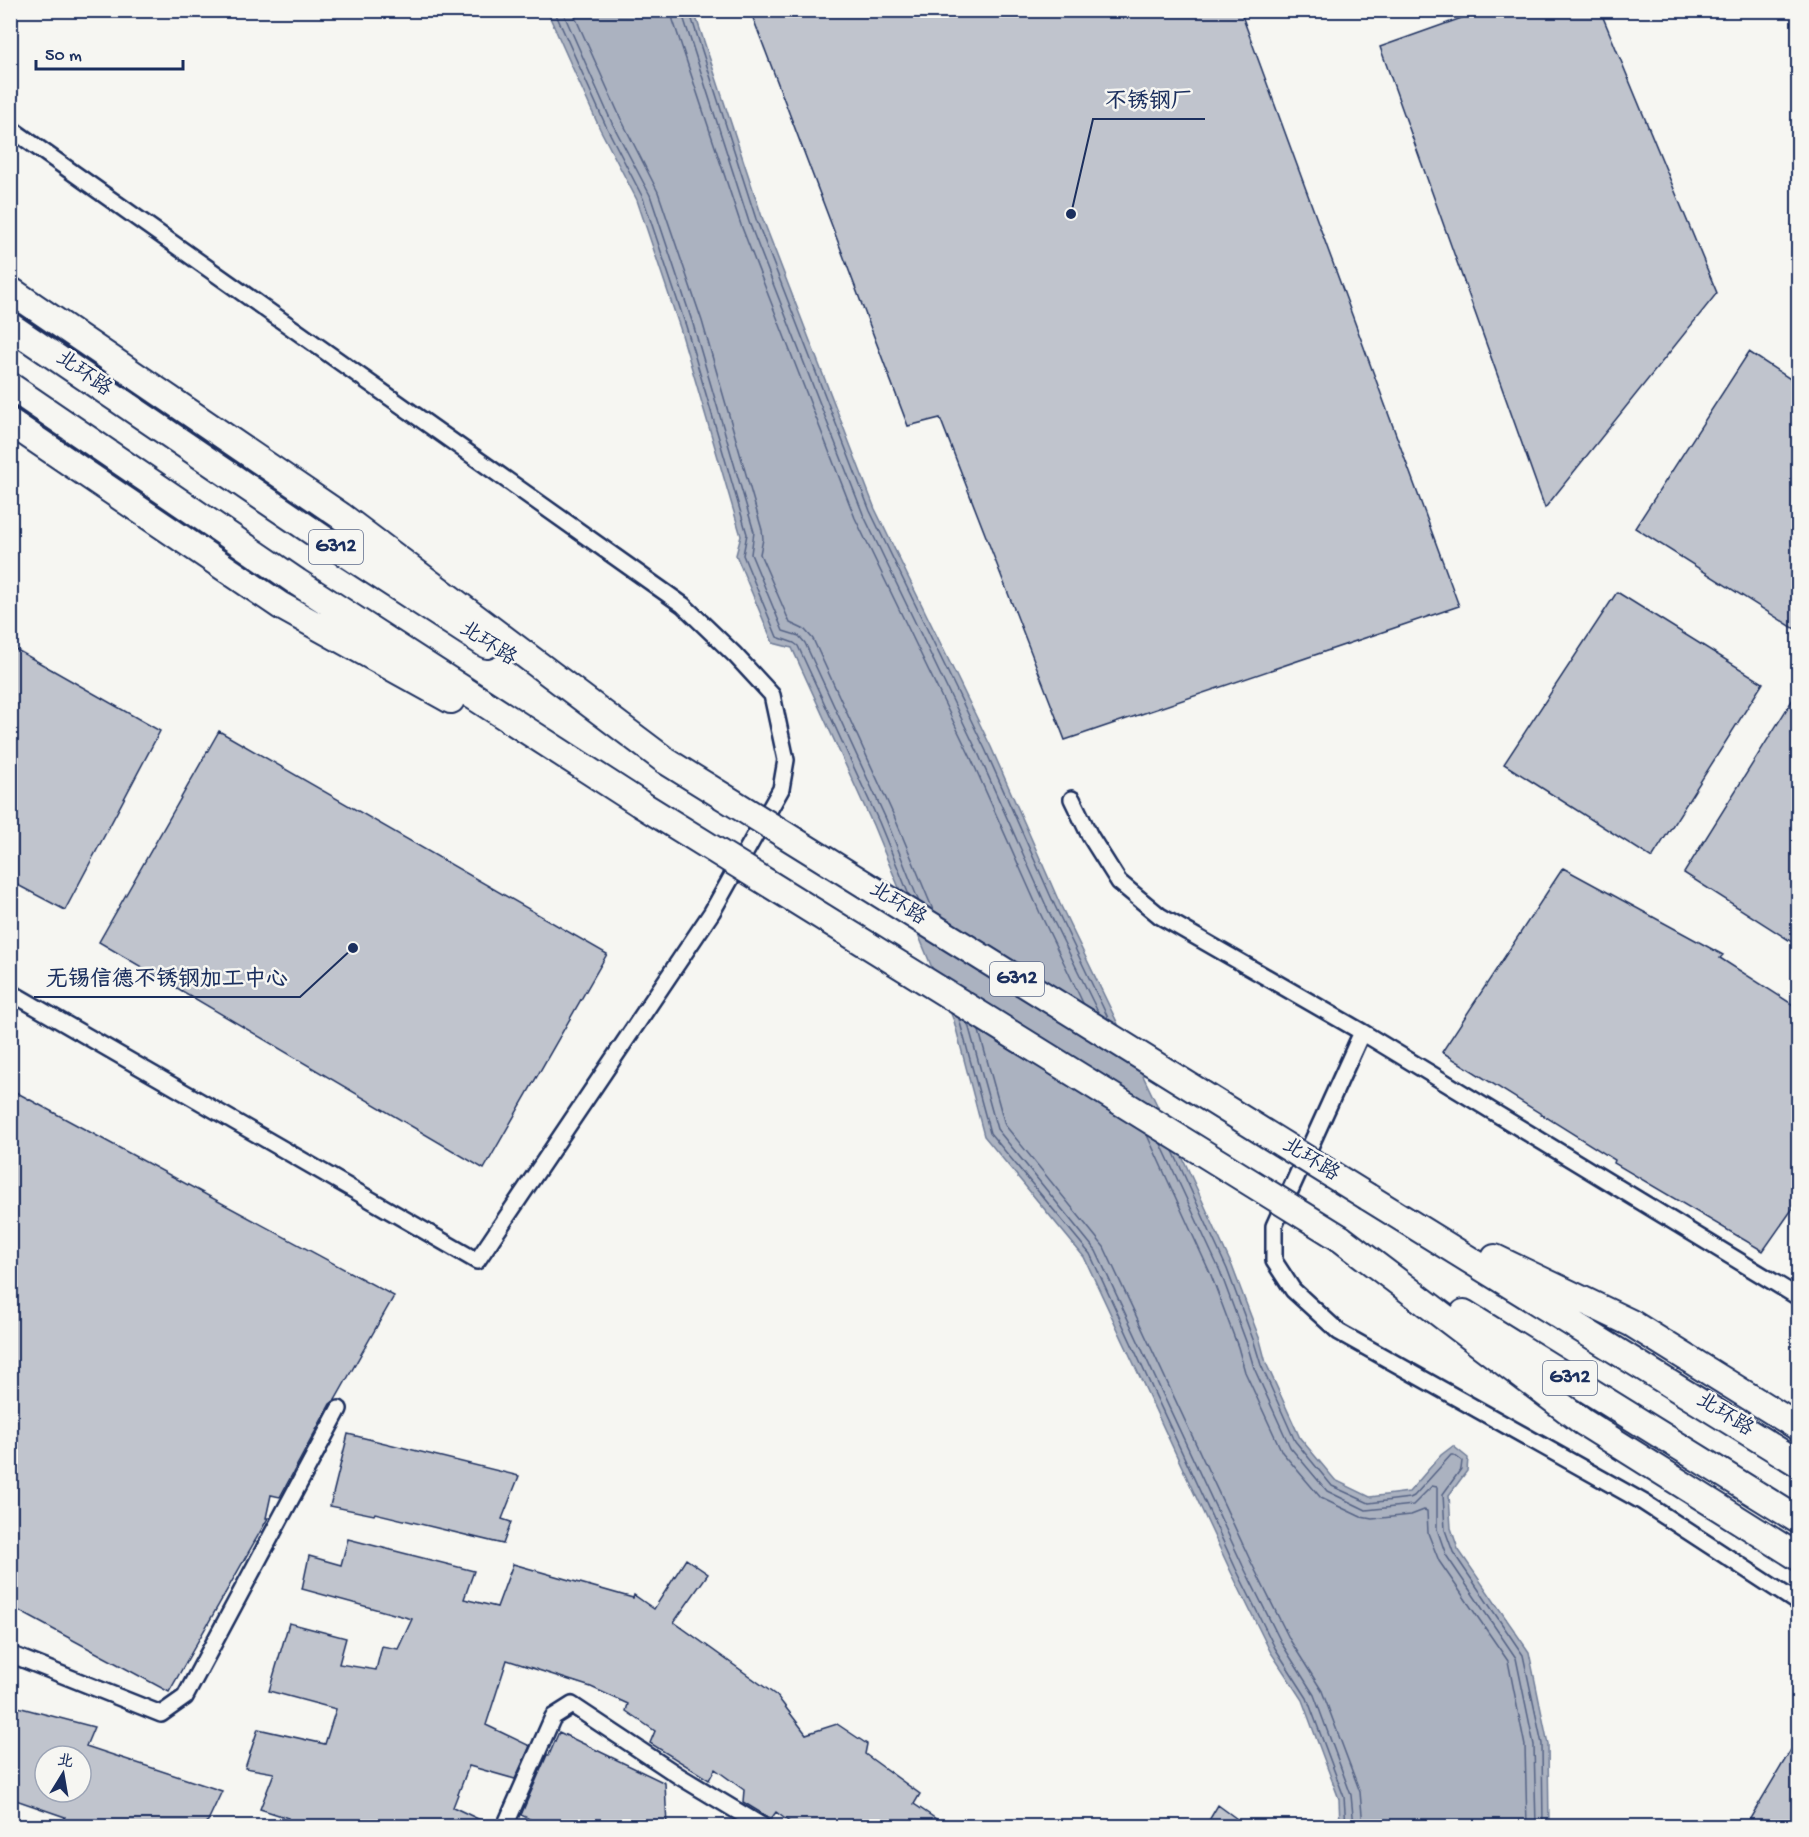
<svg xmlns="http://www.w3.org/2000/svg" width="1809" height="1837" viewBox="0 0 1809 1837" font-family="'Gochi Hand','LXGW WenKai TC',sans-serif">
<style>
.water{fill:#abb2c0;stroke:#717e99;stroke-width:1.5}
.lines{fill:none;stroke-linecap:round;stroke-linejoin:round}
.shore{stroke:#556385;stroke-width:1.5}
.building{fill:#c0c4cd;stroke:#1b2f5e;stroke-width:1.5;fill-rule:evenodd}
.minor-casing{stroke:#1b2f5e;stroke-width:20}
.trunk-casing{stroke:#1b2f5e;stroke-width:30}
.minor{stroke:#f6f6f2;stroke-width:15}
.trunk{stroke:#f6f6f2;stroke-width:26}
.trunk-bridge-casing{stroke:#1b2f5e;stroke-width:30;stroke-linecap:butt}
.trunk-bridge{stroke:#f6f6f2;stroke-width:26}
.labels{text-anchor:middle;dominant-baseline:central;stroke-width:5;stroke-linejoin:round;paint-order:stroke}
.shield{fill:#f6f6f2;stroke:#5d6b8a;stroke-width:1.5}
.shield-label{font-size:20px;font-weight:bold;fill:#1b2f5e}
.street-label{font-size:21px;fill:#1b2f5e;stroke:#f6f6f2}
.leader{fill:none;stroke:#1b2f5e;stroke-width:2}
.callout-dot{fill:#1b2f5e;stroke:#f6f6f2;stroke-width:2}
.callout-label{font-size:22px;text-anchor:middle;font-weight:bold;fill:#1b2f5e;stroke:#f6f6f2;stroke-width:5;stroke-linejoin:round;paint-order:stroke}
</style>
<rect width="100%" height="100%" fill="#f6f6f2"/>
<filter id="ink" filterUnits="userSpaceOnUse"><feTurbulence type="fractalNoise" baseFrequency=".0167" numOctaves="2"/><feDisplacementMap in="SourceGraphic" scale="12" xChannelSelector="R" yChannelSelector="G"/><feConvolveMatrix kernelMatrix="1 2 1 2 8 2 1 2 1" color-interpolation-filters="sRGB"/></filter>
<g filter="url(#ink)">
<!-- water -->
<path class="water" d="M 547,11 L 694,11 L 762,217 L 875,509 L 991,747 L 1060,904 L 1186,1165 L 1232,1266 L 1260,1340 L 1266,1363 L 1300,1438 L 1335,1480 L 1370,1497 L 1409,1492 L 1441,1455 L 1453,1446 L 1468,1458 L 1467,1471 L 1449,1495 L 1451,1528 L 1458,1549 L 1529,1652 L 1548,1744 L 1549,1826 L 1340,1826 L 1339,1799 L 1302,1700 L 1270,1651 L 1231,1572 L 1084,1257 L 984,1136 L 954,1021 L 873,825 L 792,648 L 773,643 L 736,555 L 741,536 L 680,328 L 637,200 L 600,129 Z"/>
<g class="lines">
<!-- shore -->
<path class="shore" d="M 554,10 L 606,126 L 643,198 L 686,326 L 747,534 L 743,555 L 777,637 L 794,643 L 798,646 L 879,822 L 909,895
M 562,10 L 612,123 L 650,195 L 693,324 L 754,532 L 751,554 L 783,631 L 799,636 L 805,643 L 886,819 L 919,902
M 572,10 L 621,119 L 658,192 L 702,321 L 762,530 L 763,539 L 760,554 L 790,623 L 805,630 L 813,639 L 894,816 L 933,910
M 672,10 L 673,20 L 741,225 L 855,518 L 970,756 L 1040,913 L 1083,1003
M 681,10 L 749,222 L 863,514 L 978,753 L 1048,910 L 1098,1012
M 689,10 L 756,219 L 870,511 L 985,749 L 1055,906 L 1109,1020
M 959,1019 L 990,1133 L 1090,1254 L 1236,1569 L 1275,1648 L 1307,1698 L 1344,1797 L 1346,1826
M 968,1024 L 997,1129 L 1096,1251 L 1243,1566 L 1282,1644 L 1314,1695 L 1351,1795 L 1354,1826
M 979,1031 L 1005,1125 L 1104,1247 L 1251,1562 L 1290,1640 L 1322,1691 L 1360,1792 L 1363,1826
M 1147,1135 L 1211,1275 L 1238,1347 L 1245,1372 L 1282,1452 L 1321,1498 L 1361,1517 L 1372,1519 L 1411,1515 L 1424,1510 L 1427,1511 L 1428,1533 L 1439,1561 L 1508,1661 L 1525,1746 L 1527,1826
M 1161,1144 L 1220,1271 L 1247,1344 L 1254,1368 L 1290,1447 L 1327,1491 L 1366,1510 L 1413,1505 L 1432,1486 L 1437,1487 L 1437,1529 L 1446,1555 L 1516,1658 L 1534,1745 L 1536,1826
M 1173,1151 L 1227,1269 L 1254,1342 L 1261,1365 L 1295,1441 L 1332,1486 L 1369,1503 L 1410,1498 L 1414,1496 L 1451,1455 L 1454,1455 L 1462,1461 L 1461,1469 L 1443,1494 L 1445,1530 L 1453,1552 L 1523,1655 L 1542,1744 L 1543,1826"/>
</g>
<!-- building -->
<path class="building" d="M 750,10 L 1240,10 L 1459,606 L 1065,740 L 940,418 L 908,426 Z
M 1484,10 L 1600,10 L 1717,293 L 1545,508 L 1380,47 Z
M 1749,352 L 1798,384 L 1798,631 L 1635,528 Z
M 1617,592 L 1763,683 L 1652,858 L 1504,764 Z
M 10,646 L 160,731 L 65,910 L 10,881 Z
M 1798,691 L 1798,946 L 1684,873 Z
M 219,731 L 607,954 L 484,1169 L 99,942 Z
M 1563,868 L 1723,955 L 1720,958 L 1798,1008 L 1798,1201 L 1763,1251 L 1614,1163 L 1615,1160 L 1442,1052 Z
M 10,1089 L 394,1296 L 335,1400 L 330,1404 L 280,1497 L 271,1495 L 266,1518 L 268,1518 L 169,1692 L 10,1606 Z
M 348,1434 L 519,1476 L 502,1519 L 511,1522 L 503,1544 L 375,1513 L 374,1515 L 330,1506 Z
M 348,1539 L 474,1571 L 464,1599 L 497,1607 L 513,1564 L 633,1598 L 634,1595 L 654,1609 L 686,1559 L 708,1574 L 674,1622 L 777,1696 L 806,1734 L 837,1724 L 867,1744 L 865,1754 L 920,1794 L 914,1804 L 948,1827 L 796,1827 L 776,1812 L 771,1819 L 743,1802 L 744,1790 L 715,1769 L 709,1780 L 650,1743 L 655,1731 L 626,1711 L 628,1704 L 591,1687 L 507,1660 L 486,1725 L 530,1746 L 515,1779 L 469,1766 L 453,1807 L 495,1827 L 285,1827 L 288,1818 L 260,1809 L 274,1773 L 245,1768 L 258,1729 L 325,1744 L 336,1709 L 269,1691 L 289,1623 L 346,1638 L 339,1664 L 376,1670 L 382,1646 L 398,1649 L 412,1619 L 302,1589 L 309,1556 L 341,1565 Z
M 10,1705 L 94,1727 L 86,1746 L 222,1791 L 205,1827 L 78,1827 L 63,1821 L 65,1817 L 10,1798 ZM 45,1756 L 81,1756 L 81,1792 L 45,1792 Z
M 559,1732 L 665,1783 L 667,1827 L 546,1827 L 521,1815 L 547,1755 L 549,1755 Z
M 1798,1738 L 1798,1827 L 1745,1827 Z
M 1218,1805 L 1248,1827 L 1205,1827 Z"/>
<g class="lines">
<defs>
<path id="minor" d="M 10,128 L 683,605 L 735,655 L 772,695 L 786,760 L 781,789 L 712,912 L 477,1261 L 10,992
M 1072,799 L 1090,836 L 1119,882 L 1160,916 L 1362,1032 L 1798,1297
M 1362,1032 L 1274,1226 L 1274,1261 L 1293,1290 L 1339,1332 L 1643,1502 L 1798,1603
M 10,1654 L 161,1714 L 185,1697 L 339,1409
M 505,1826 L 553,1717 L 572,1705 L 679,1776 L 762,1826"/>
<path id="trunk" d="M 10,290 L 341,516 L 666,761
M 10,326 L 325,540 L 487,645
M 10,386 L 297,582 L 639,803
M 10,422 L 281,606 L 451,700
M 1368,1197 L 1798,1463
M 1340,1238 L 1583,1422 L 1798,1557
M 1495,1258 L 1631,1323 L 1798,1427
M 1464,1313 L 1798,1520"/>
</defs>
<!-- minor casing -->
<use href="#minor" class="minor-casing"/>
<!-- trunk casing -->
<use href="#trunk" class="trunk-casing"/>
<!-- minor -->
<use href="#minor" class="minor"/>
<!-- trunk -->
<use href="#trunk" class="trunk"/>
<defs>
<path id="trunk-bridge" d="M 666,761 L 1368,1197
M 639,803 L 1340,1238"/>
</defs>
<!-- trunk-bridge casing -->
<use href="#trunk-bridge" class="trunk-bridge-casing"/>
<!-- trunk-bridge -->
<use href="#trunk-bridge" class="trunk-bridge"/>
</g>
</g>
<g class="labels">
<!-- shield labels -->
<g class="shield">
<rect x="309" y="530" width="54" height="34" rx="4.5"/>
<rect x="990" y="962" width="54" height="34" rx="4.5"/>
<rect x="1543" y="1361" width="54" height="34" rx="4.5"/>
</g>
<g class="shield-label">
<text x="336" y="547">G312</text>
<text x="1017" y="979">G312</text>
<text x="1570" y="1378">G312</text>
</g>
<!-- street labels -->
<g class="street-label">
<text transform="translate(83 375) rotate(35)">北环路</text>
<text transform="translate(487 645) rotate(33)">北环路</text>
<text transform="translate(897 905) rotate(32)">北环路</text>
<text transform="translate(1310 1161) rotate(32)">北环路</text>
<text transform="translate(1724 1416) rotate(32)">北环路</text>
</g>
</g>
<!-- callouts -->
<path class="leader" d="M1071 214L1093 119H1205M353 948L300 997H34"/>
<g class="callout-dot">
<circle cx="1071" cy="214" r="6"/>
<circle cx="353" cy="948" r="6"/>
</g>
<g class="callout-label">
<text x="1149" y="107">不锈钢厂</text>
<text x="167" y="985">无锡信德不锈钢加工中心</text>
</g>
<!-- margin -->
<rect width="1809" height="1837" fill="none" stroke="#f6f6f2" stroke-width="36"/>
<rect x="18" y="18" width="1773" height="1801" fill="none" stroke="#1b2f5e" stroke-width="2" filter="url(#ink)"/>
<!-- north arrow -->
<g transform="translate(63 1774) rotate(11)"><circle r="28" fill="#f6f6f2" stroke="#9ea6b7" stroke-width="1.5"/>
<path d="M0-4.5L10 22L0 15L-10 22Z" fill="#1b2f5e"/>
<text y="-9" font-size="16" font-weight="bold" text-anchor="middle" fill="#1b2f5e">北</text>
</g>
<!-- scale -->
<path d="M36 60v9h147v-9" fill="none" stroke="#1b2f5e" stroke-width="3"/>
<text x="45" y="60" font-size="18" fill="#1b2f5e" stroke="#f6f6f2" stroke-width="4.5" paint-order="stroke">50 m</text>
</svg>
